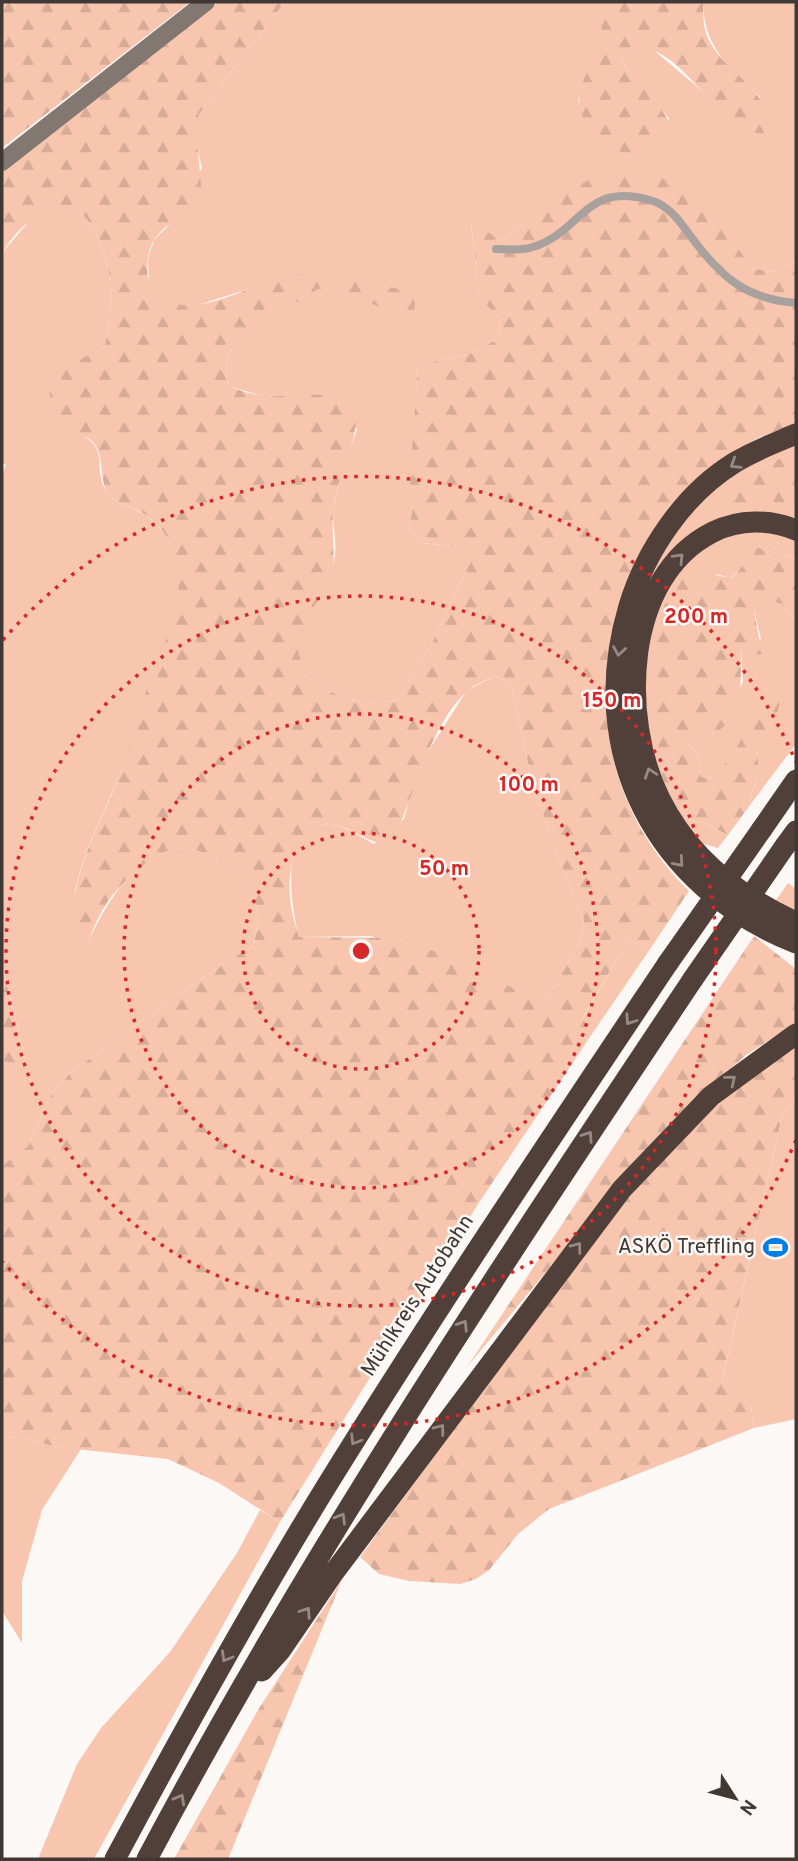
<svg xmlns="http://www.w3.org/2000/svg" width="798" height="1861" viewBox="0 0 798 1861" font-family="Overpass,sans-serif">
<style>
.green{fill:#f8c6af}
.forest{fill:url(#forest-firs);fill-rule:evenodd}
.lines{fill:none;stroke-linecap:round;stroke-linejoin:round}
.lane{stroke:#a9a19d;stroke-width:8}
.secondary{stroke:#837771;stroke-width:18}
.highway{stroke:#514039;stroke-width:21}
.highway-bridge{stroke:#514039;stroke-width:21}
.oneway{stroke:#958a85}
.ring{fill:none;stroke:#d62828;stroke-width:3.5;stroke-dasharray:3.5 7}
.labels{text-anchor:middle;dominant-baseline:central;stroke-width:5;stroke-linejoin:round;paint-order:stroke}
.poi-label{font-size:21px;fill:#403834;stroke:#fcf8f6;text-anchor:end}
.street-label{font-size:21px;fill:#403834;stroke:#fcf8f6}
.centre{fill:#d62828;stroke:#fcf8f6;stroke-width:3.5}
.ring-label{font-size:21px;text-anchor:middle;font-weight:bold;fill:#d62828;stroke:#fcf8f6;stroke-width:5;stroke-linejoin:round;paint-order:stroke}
</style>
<defs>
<pattern id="forest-firs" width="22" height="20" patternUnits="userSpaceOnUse" patternTransform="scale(1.75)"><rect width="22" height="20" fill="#f8c6af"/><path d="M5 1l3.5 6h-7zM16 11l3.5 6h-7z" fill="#d6ab97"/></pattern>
</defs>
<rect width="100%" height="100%" fill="#fcf8f6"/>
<!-- green -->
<path class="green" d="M 285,2 L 592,2 C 595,6 601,11 602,15 C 610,34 583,81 578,102 L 629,157 C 655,158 666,143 669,118 L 644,93 L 621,60 L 625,51 L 635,46 L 650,47 L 748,130 L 760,97 C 729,69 703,45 703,2 L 796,2 L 796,261 L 779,271 L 753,269 L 698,204 L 605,173 L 577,187 L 501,240 L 471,223 L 479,296 L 499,318 L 500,338 L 467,355 L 418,365 L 411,479 L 412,514 L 408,528 L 421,543 L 454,546 L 470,563 L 432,643 L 398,700 C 383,702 366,704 351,700 C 320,691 285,661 301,626 C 312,604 332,579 335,554 C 337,538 331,521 334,506 C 338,480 349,454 357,429 L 290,397 L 263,396 L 228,386 C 219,344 245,335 275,315 C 290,307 303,297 318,288 L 340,292 L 413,318 L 292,275 L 198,305 L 178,306 L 160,298 L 149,283 L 148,259 L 154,240 L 168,226 L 202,168 L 194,136 L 199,114 Z
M 53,208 L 76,208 C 81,214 90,221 94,229 C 113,264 115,311 104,348 L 89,356 L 67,428 C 119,448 87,467 109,494 C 115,502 122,504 130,507 C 153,517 167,533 177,555 C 193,594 157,661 145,697 C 136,722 130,748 120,773 C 106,810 85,847 76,886 C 72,904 82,931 85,949 C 101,914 123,871 160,853 C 196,836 250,870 257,907 C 259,919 256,932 254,945 L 199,980 L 71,1072 L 51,1095 L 28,1146 L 2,1166 L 2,1060 L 28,1069 L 2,965 L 2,475 L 6,464 L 2,464 L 2,253 L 31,219 Z
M 796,441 L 796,451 L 754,471 L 722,500 C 735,505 747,499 762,501 C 774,502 785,506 796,510 L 796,522 C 646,476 604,666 642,773 C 655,811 677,842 705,871 L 700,876 C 606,789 595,626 676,526 C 709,485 749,462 796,441 Z
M 743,529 L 796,536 L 796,559 L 756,547 C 746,558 742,570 730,578 L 717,574 L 658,741 L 665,768 L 660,785 L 641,693 L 658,599 L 699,546 Z
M 759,596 L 782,604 L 796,621 L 796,744 L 750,805 L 751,793 L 756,784 L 760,714 L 721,771 L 710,778 L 701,777 L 698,754 L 688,744 L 700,736 L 714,734 L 743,682 L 741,648 L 761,639 L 754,610 Z
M 495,676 L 511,683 L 530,772 L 552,843 L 584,920 L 582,937 L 546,1003 L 371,936 L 299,937 C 291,908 277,821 330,824 C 344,825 362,838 374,844 L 404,819 L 413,786 L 429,750 L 467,690 Z
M 680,817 L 704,823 L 728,835 L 718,848 L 696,842 Z
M 788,883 L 796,889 L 796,914 L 774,903 Z
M 629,939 L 648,952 L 590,1037 L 583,1018 Z
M 796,1099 L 796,1419 L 754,1428 L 751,1406 L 722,1382 L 783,1112 Z
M 18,1437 L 57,1447 L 81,1449 L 42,1510 L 22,1581 L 22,1643 L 2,1611 L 2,1438 Z
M 260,1510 L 280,1522 L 94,1859 L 38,1859 L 77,1764 L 101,1728 L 170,1652 L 237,1553 Z"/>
<!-- forest -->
<path class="forest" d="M 2,2 L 190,2 L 2,148 Z
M 218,2 L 285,2 L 199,114 C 193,142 202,168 201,196 C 188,213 165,223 154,240 C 147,251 144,276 152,286 C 184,334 253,278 295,275 C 337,272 375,283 416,294 L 413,319 L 340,292 L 318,289 C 303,297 290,307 275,316 C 245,335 219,344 228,386 C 241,391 253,395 267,396 C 297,398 336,385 356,413 C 357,446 338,474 334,506 C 330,530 337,552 331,575 C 324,598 311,606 302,626 C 285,661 320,691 351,700 C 366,704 383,702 398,700 L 432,643 L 470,563 L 454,546 L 421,543 L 408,528 L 412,514 L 410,479 L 418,365 L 467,355 L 500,338 L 499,318 L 479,297 L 471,222 L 501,240 C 530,221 573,183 605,173 C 668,153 721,225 753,269 L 779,271 L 796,261 L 796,424 C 782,430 759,435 747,445 C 727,461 706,493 689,514 C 670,536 646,558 630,583 C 617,602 612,631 609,654 C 597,744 624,827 689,891 L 648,952 L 629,939 L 583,1017 L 590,1037 L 480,1201 L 280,1522 L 219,1483 L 168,1459 L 57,1447 L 18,1437 L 2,1438 L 2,1166 L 28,1146 L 51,1095 L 71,1072 L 199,980 L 254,945 C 256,932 259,919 257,907 C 250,870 195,835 159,854 C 141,864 116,888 105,906 C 96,919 91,936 85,950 C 81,939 74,926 74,915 C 72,877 97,828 112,794 C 125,763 133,731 144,698 C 157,658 177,625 179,582 C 180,548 162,521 131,507 C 122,504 115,502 109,494 C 99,482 104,461 97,448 C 90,434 78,436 67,428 C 48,413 46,391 54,371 L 104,348 C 115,311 113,264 94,229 C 90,221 81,214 76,208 C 40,208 21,223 2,253 L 2,171 ZM 495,676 L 511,683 L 530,772 L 552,843 L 584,920 L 582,937 L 546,1003 L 405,938 L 299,937 C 296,926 292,916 291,905 C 286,879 293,820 330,824 C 352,826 367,844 391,845 C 413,800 429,726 467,691 C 474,684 487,680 495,676 Z
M 592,2 L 703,2 C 703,16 703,32 711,44 C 728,74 774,94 769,132 C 721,147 679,27 625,51 L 621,60 C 632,79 668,111 671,127 C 665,138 656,155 643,158 C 629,160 620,151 609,144 C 533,93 631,54 592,2 Z
M 796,451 L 796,510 L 762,501 L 733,504 L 721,500 L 754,471 Z
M 756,547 L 796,559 L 796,621 L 782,604 L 759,597 L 754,611 L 762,654 L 754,655 L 741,649 C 740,677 746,718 713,734 C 705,738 697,738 688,744 L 698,754 L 701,777 L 710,778 C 736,762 752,705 780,702 C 773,737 750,733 760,775 L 751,793 L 750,805 L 728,835 L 704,823 L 680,817 L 660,785 C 665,765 659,752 656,732 C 648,675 646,624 682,576 L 703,573 L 731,578 C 742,570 746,557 756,547 Z
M 754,936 L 796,969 L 796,1023 L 746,1055 L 668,1125 L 467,1367 Z
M 2,965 L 28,1070 L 2,1060 Z
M 796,1045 L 796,1099 L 783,1112 L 722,1381 L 751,1406 L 754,1428 L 549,1509 L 518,1534 L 489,1570 L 476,1579 L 460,1584 L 409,1581 L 379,1574 L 360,1557 L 600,1230 L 629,1194 L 712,1107 Z
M 342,1580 L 228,1859 L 174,1859 L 258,1710 Z"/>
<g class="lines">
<!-- lane -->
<path class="lane" d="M 496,249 C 509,249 522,251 533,247 C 582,232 585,181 650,200 C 668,205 679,220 689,234 C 719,275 744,299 796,303"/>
<!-- secondary -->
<path class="secondary" d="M 2,162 L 206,2"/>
<!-- highway -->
<path class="highway" d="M 796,434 C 775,443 753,451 734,463 C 684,494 646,550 629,606 C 585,753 655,887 796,943
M 796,530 C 770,519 739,519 713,532 C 623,577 620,719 660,799 C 689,857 738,896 796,922
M 762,829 L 796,780
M 785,846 L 796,831
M 262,1671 L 280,1651 L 332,1575 L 622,1189 L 711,1096 L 796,1034
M 115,1859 C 183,1732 253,1605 329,1482 C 438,1306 553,1135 668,963
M 147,1859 C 309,1553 501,1267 693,979"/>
<!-- highway-bridge -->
<path class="highway-bridge" d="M 668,963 L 762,829
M 693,979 L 785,846"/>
</g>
<!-- one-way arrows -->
<defs><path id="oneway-chevron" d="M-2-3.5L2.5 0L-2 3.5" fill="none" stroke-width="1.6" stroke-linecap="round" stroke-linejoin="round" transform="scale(1.75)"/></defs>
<g class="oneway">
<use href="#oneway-chevron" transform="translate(735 464) rotate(148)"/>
<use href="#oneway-chevron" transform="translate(679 558) rotate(-46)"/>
<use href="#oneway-chevron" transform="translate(619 651) rotate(99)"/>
<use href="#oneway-chevron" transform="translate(650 773) rotate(-109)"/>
<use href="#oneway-chevron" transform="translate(679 862) rotate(49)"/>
<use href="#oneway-chevron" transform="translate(630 1020) rotate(124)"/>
<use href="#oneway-chevron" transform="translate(731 1080) rotate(-39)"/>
<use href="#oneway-chevron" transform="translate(588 1136) rotate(-56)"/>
<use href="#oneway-chevron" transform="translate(577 1247) rotate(-53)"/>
<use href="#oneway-chevron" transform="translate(463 1325) rotate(-57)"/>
<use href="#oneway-chevron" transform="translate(440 1429) rotate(-53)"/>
<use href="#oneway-chevron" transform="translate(355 1440) rotate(122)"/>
<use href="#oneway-chevron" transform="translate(341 1518) rotate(-59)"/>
<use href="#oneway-chevron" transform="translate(306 1612) rotate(-56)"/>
<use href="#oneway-chevron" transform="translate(226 1657) rotate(120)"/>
<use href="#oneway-chevron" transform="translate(180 1799) rotate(-61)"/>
</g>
<!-- distance rings -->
<g class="ring">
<circle cx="361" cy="951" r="118"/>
<circle cx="361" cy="951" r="237"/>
<circle cx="361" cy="951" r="355"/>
<path d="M796 1140A474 474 0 0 1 3 1262M3 640A474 474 0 0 1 796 762"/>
</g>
<!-- icons -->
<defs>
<symbol id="stadium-bare" viewBox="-9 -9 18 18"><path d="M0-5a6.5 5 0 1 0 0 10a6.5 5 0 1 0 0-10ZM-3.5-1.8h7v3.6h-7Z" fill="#037ee5" stroke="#fcf8f6" stroke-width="2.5" paint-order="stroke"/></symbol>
</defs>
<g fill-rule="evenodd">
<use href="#stadium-bare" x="758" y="1230" width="35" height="35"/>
</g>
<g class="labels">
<!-- poi labels -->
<g class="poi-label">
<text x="755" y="1247">ASKÖ Treffling</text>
</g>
<!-- street labels -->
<g class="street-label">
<text transform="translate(418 1296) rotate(-57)">Mühlkreis Autobahn</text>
</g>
</g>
<circle cx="361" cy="951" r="10" class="centre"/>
<g class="ring-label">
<text x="696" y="623">200 m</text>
<text x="612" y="707">150 m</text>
<text x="529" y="791">100 m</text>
<text x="444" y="875">50 m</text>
</g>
<!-- border -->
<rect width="798" height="1861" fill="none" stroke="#403834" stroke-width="7"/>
<!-- north arrow -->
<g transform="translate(735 1798) rotate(126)" stroke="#fcf8f6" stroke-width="5" paint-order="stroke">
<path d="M0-5L12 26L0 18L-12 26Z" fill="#403834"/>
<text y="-10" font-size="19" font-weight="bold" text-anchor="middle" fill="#403834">N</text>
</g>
</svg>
